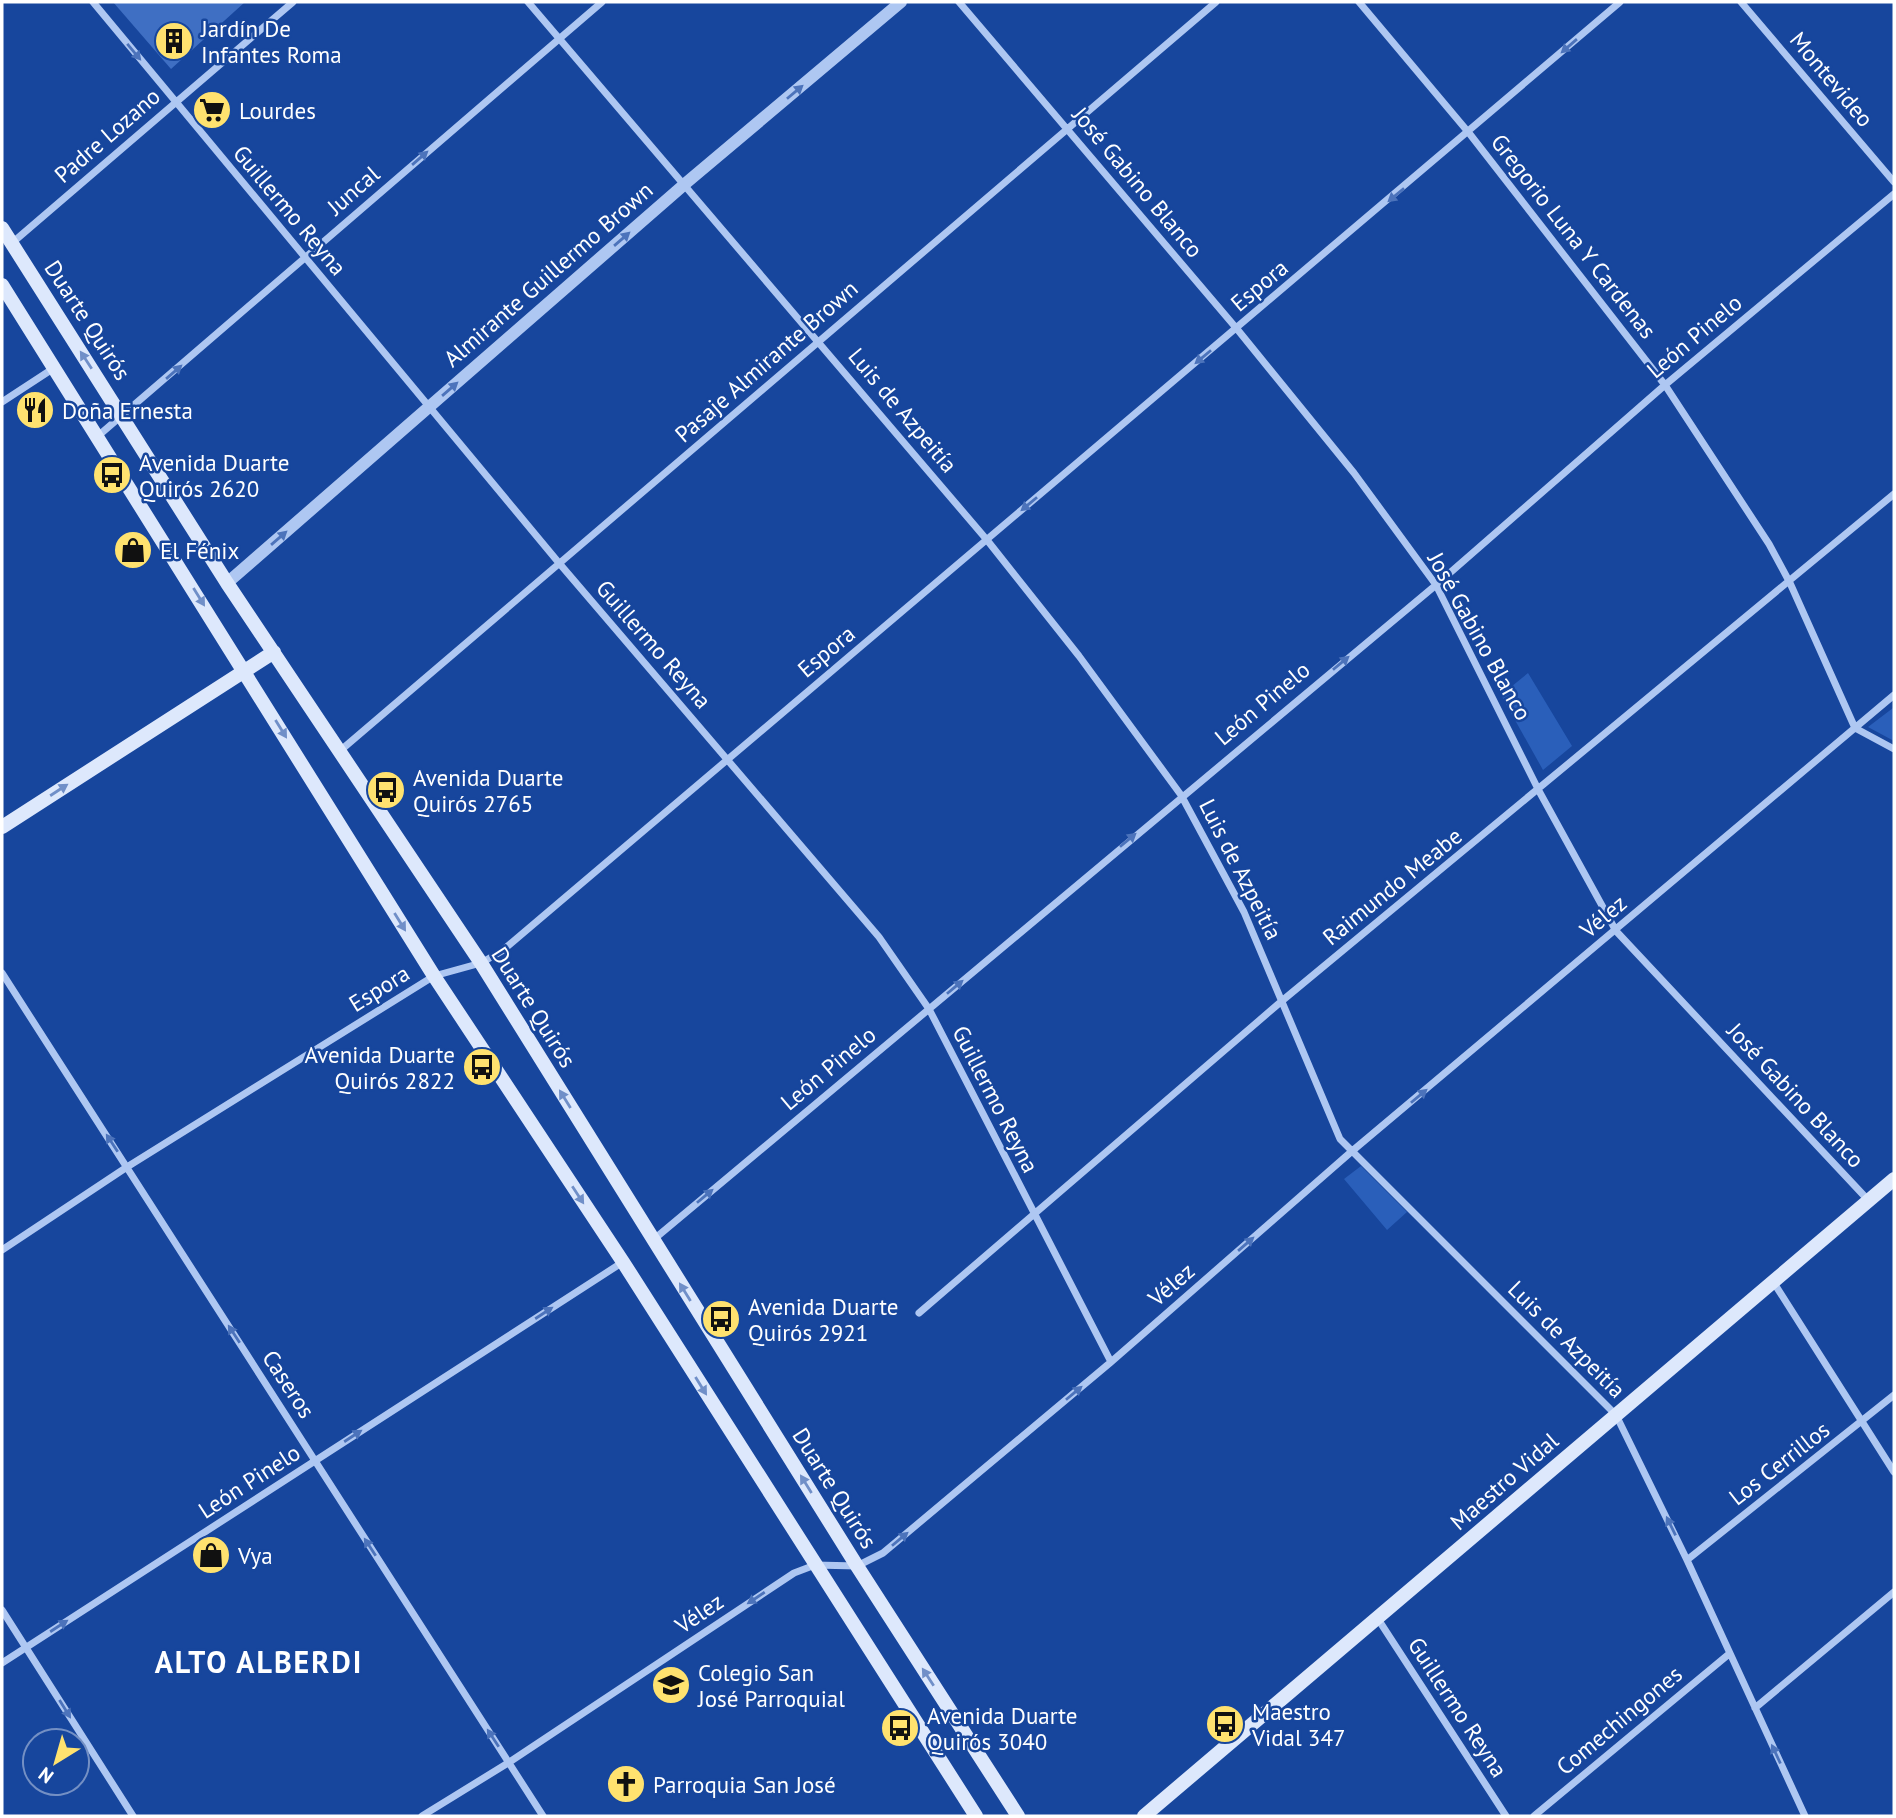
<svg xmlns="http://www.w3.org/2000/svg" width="1896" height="1818" viewBox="0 0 1896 1818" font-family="'PT Sans',sans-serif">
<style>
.green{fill:#2a5fba}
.building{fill:#3f6fc3}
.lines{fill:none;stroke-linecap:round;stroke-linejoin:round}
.minor{stroke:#aec7f2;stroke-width:7}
.tertiary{stroke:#aec7f2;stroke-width:12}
.secondary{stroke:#dde8fc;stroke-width:14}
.oneway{fill:#4c73bb}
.oneway2{fill:#708fc8}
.labels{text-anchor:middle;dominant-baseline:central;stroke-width:5;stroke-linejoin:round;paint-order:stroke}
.poi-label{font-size:23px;fill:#fff;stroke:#17469d;text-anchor:start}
.street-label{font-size:23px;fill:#fff;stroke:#17469d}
.district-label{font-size:30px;font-weight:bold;letter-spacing:2px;fill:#fff;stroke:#17469d}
</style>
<rect width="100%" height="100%" fill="#17469d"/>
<!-- green -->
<path class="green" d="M 1528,673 L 1572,746 L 1543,770 L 1501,695 Z
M 1893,708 L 1894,710 L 1894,741 L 1868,727 Z
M 1361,1166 L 1407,1212 L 1387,1230 L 1344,1179 Z"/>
<!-- building -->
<path class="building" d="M 113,2 L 245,2 L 171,69 Z"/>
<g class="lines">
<!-- minor -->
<path class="minor" d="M 93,2 L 559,563 L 879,937 L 929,1009 L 1111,1362
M 528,2 L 987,540 L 1079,656 L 1181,795 L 1244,912 L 1340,1139 L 1616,1415 L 1687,1560 L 1805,1816
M 959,2 L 1237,329 L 1354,473 L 1436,585 L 1539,791 L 1616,931 L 1869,1201
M 1359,2 L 1469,133 L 1665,385 L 1769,544 L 1790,583 L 1855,728 L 1894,749
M 1741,2 L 1894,182
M 12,243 L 293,2
M 2,402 L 54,368
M 98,436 L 602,2
M 341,750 L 1216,2
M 2,973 L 543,1816
M 653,1240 L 1436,585 L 1665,385 L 1894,194
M 2,1250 L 127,1167 L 434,976 L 481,963 L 502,951 L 1620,2
M 1774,1283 L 1894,1472
M 919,1313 L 1283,1000 L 1894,494
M 1687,1560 L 1894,1395
M 2,1610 L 133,1816
M 1378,1619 L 1506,1816
M 2,1663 L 623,1262
M 1755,1708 L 1894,1592
M 422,1816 L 508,1763 L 794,1573 L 815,1565 L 857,1566 L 883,1553 L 1111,1362 L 1351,1152 L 1894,695
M 1534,1816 L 1729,1654"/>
<!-- tertiary -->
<path class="tertiary" d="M 227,583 L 686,183 L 901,2"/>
<!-- secondary -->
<path class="secondary" d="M 2,228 L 227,583 L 481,963 L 857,1566 L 1018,1816
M 2,285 L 434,976 L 623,1262 L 976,1816
M 2,827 L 274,652
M 1144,1816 L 1894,1179"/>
</g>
<!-- one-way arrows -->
<defs><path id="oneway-solid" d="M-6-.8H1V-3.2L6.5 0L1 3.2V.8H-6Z" transform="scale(1.75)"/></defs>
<g class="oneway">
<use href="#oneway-solid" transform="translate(1569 46) rotate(139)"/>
<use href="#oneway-solid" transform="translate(134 52) rotate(50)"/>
<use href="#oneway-solid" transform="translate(795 92) rotate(-40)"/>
<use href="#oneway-solid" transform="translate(420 158) rotate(-41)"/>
<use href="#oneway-solid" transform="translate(1396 195) rotate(140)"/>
<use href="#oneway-solid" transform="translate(622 239) rotate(-41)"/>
<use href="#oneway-solid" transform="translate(1203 357) rotate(140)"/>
<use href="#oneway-solid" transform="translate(174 372) rotate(-41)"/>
<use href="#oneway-solid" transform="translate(450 389) rotate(-41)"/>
<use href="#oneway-solid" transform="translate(1029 504) rotate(140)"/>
<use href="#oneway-solid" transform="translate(279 538) rotate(-41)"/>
<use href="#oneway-solid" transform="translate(1341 663) rotate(-40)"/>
<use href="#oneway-solid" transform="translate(1128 840) rotate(-40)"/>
<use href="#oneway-solid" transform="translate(955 987) rotate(-40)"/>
<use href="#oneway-solid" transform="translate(1419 1096) rotate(-40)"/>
<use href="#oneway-solid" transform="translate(112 1143) rotate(-123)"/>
<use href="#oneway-solid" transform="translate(705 1196) rotate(-40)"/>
<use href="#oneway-solid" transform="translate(1246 1244) rotate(-41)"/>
<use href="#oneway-solid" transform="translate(544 1313) rotate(-33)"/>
<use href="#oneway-solid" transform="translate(234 1334) rotate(-123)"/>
<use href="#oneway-solid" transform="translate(1074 1393) rotate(-40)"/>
<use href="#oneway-solid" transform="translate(353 1436) rotate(-33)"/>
<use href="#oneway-solid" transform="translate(1671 1526) rotate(-116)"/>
<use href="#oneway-solid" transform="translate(900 1539) rotate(-40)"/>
<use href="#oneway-solid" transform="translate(370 1547) rotate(-123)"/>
<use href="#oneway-solid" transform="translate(756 1598) rotate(146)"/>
<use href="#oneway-solid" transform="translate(59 1626) rotate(-33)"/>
<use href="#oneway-solid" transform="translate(65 1709) rotate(58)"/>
<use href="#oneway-solid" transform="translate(493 1738) rotate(-123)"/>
<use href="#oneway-solid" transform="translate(1776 1754) rotate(-115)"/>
</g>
<g class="oneway2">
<use href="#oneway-solid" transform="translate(86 360) rotate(-123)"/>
<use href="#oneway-solid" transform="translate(199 597) rotate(58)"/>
<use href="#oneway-solid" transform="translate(281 729) rotate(58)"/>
<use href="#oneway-solid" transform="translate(59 790) rotate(-33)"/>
<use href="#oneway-solid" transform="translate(400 922) rotate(58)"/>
<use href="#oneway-solid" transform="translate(565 1099) rotate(-122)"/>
<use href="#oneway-solid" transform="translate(578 1195) rotate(57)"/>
<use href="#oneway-solid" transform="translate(685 1292) rotate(-122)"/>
<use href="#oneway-solid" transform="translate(701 1386) rotate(58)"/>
<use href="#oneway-solid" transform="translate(806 1484) rotate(-122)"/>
<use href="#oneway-solid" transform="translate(928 1677) rotate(-123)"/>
</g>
<!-- icons -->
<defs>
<symbol id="building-disc" viewBox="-11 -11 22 22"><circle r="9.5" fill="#ffe26f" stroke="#17469d"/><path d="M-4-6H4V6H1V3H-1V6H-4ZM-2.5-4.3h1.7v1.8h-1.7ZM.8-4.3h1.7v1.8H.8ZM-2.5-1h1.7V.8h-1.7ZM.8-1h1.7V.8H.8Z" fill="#111"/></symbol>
<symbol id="supermarket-disc" viewBox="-11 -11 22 22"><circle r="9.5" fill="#ffe26f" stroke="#17469d"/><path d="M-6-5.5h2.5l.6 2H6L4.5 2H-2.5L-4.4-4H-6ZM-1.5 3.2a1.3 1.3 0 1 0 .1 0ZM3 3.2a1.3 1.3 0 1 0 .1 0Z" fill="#111"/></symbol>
<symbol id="restaurant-disc" viewBox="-11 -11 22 22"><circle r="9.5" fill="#ffe26f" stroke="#17469d"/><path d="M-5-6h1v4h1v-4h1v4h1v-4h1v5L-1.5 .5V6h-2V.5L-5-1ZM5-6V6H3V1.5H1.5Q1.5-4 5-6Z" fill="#111"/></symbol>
<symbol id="bus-disc" viewBox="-11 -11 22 22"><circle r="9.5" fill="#ffe26f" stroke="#17469d"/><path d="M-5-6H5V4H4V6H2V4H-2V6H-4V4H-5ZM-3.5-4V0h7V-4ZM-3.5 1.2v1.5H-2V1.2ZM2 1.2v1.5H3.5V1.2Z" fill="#111"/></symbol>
<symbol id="shop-disc" viewBox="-11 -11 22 22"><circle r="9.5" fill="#ffe26f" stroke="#17469d"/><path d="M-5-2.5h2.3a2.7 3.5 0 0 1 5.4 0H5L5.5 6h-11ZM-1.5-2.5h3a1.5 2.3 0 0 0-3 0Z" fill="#111"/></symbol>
<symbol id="school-disc" viewBox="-11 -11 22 22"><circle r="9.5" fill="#ffe26f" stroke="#17469d"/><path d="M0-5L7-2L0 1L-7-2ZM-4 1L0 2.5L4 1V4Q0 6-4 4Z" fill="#111"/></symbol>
<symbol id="church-disc" viewBox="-11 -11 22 22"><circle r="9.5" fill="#ffe26f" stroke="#17469d"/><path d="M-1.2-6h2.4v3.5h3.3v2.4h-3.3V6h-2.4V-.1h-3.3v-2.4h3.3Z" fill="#111"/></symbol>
</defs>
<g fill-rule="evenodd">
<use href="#building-disc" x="152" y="19" width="44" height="44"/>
<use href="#supermarket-disc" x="190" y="88" width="44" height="44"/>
<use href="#restaurant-disc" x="13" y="388" width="44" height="44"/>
<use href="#bus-disc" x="90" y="453" width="44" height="44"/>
<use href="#shop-disc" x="111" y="528" width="44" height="44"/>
<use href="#bus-disc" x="364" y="768" width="44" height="44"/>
<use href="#bus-disc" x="460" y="1045" width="44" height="44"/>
<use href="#bus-disc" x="699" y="1297" width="44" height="44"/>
<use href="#shop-disc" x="189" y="1533" width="44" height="44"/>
<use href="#school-disc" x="649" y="1663" width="44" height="44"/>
<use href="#bus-disc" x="1203" y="1702" width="44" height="44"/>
<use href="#bus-disc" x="878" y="1706" width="44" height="44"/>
<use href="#church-disc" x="604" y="1762" width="44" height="44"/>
</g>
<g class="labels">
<!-- poi labels -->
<g class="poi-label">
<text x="201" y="28">Jardín De<tspan x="201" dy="26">Infantes Roma</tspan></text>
<text x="239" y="110">Lourdes</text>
<text x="62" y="410">Doña Ernesta</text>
<text x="139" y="462">Avenida Duarte<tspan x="139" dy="26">Quirós 2620</tspan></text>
<text x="160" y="550">El Fénix</text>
<text x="413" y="777">Avenida Duarte<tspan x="413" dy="26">Quirós 2765</tspan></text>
<text x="455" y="1054" text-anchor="end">Avenida Duarte<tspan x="455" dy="26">Quirós 2822</tspan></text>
<text x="748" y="1306">Avenida Duarte<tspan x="748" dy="26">Quirós 2921</tspan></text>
<text x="238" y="1555">Vya</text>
<text x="698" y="1672">Colegio San<tspan x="698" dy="26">José Parroquial</tspan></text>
<text x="1252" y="1711">Maestro<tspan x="1252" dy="26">Vidal 347</tspan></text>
<text x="927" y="1715">Avenida Duarte<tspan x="927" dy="26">Quirós 3040</tspan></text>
<text x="653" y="1784">Parroquia San José</text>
</g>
<!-- street labels -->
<g class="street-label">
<text transform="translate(1832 79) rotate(50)">Montevideo</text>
<text transform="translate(107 135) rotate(-41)">Padre Lozano</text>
<text transform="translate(1138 182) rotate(50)">José Gabino Blanco</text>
<text transform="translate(353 190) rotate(-41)">Juncal</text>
<text transform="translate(290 210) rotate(50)">Guillermo Reyna</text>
<text transform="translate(1574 236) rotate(52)">Gregorio Luna Y Cardenas</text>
<text transform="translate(548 274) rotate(-41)">Almirante Guillermo Brown</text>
<text transform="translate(1259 285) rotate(-40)">Espora</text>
<text transform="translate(88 320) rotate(57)">Duarte Quirós</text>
<text transform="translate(1694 336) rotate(-40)">León Pinelo</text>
<text transform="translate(766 361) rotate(-41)">Pasaje Almirante Brown</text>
<text transform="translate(903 410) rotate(50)">Luis de Azpeitía</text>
<text transform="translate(1480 636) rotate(61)">José Gabino Blanco</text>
<text transform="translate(654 644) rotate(49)">Guillermo Reyna</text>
<text transform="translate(826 651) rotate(-40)">Espora</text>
<text transform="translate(1262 703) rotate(-40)">León Pinelo</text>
<text transform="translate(1241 869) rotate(63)">Luis de Azpeitía</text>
<text transform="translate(1392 886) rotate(-39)">Raimundo Meabe</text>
<text transform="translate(1603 916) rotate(-40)">Vélez</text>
<text transform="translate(379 988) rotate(-32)">Espora</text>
<text transform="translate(534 1007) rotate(58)">Duarte Quirós</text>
<text transform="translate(828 1068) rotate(-40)">León Pinelo</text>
<text transform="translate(1796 1095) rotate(47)">José Gabino Blanco</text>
<text transform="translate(996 1099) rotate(63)">Guillermo Reyna</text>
<text transform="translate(1171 1284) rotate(-41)">Vélez</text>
<text transform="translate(1567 1339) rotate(45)">Luis de Azpeitía</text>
<text transform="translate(289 1384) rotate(57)">Caseros</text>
<text transform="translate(1779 1463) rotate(-38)">Los Cerrillos</text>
<text transform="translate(249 1481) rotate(-33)">León Pinelo</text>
<text transform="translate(1504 1481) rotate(-41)">Maestro Vidal</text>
<text transform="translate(835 1488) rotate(58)">Duarte Quirós</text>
<text transform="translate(699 1613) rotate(-34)">Vélez</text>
<text transform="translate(1458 1707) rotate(57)">Guillermo Reyna</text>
<text transform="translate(1619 1720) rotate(-40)">Comechingones</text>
</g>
<!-- district labels -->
<g class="district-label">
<text x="259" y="1661">ALTO ALBERDI</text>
</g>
</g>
<!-- border -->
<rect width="1896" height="1818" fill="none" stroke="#ffffff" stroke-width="7"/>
<!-- north arrow -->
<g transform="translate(56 1762) rotate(217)"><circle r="33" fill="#17469d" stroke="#7490c4" stroke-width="2"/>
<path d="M0-5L12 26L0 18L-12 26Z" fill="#ffe26f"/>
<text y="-10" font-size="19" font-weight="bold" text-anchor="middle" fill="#ffffff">N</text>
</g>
</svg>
